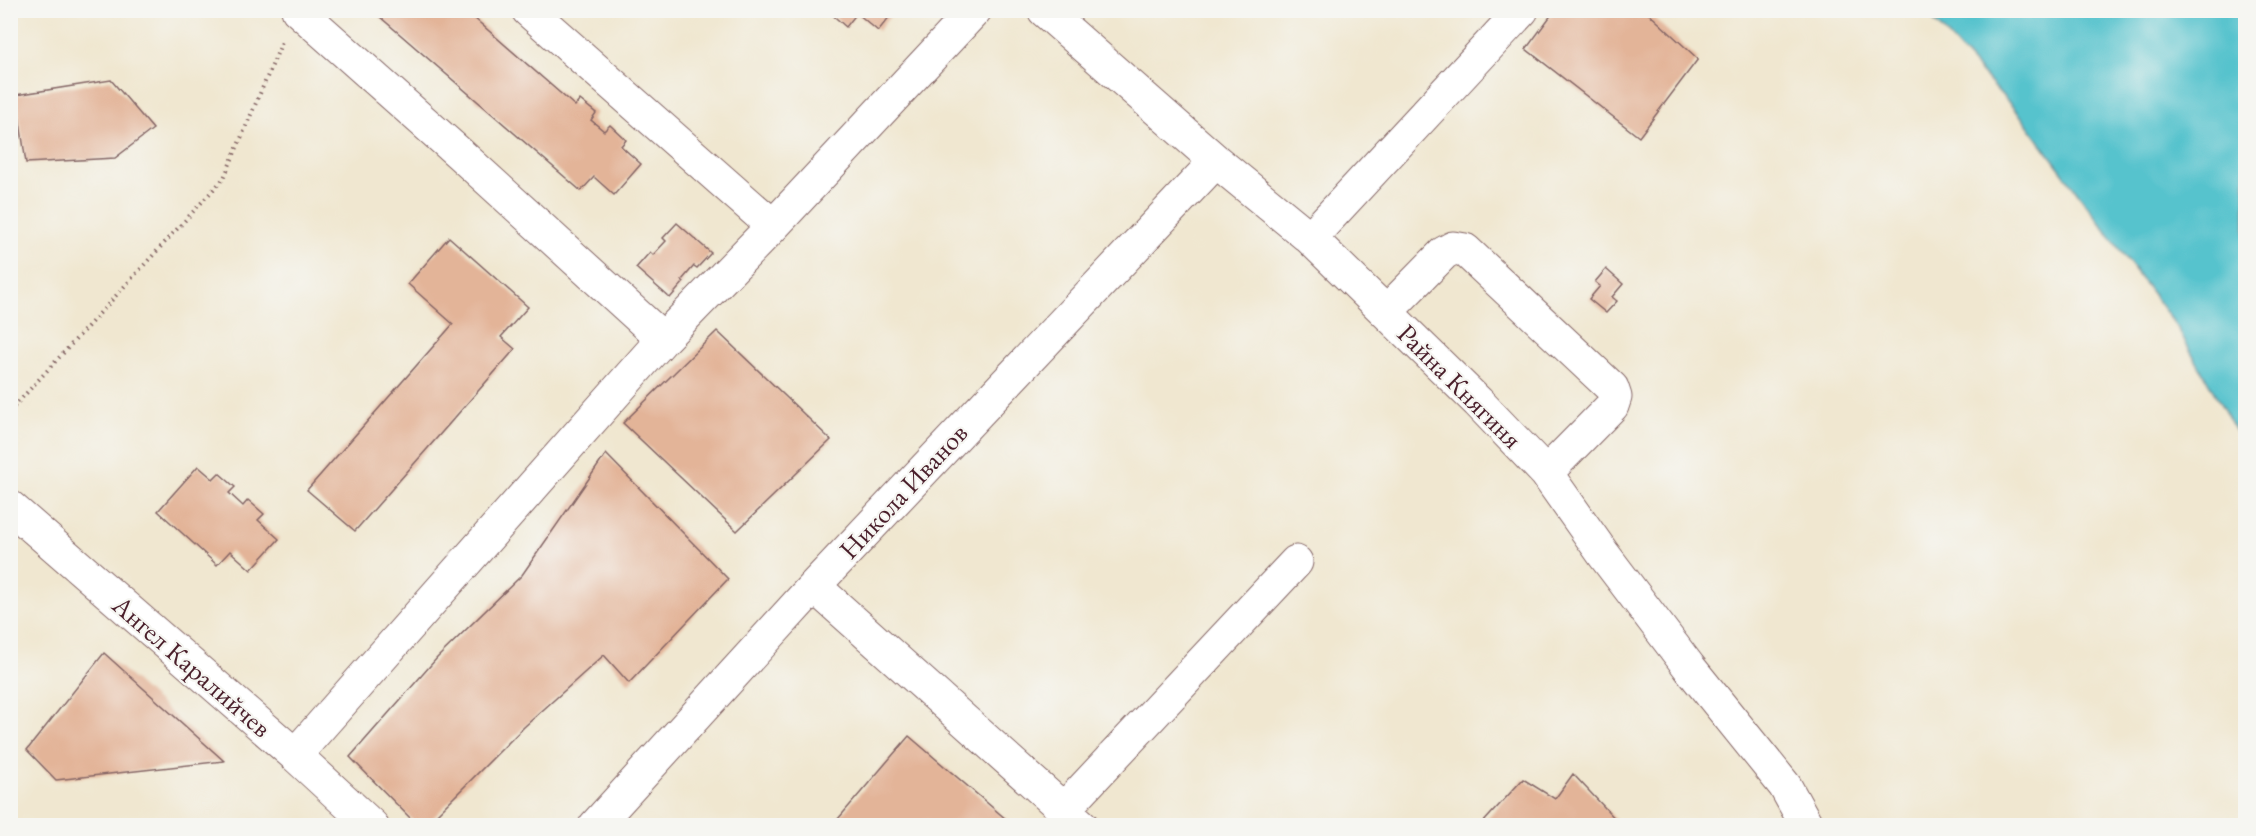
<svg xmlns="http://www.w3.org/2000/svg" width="2256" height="836" viewBox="0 0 2256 836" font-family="'EB Garamond',serif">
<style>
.water{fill:#56c3cd;stroke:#50717c;stroke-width:1.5}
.building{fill:#e3b498}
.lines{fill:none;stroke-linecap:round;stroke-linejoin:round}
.minor-casing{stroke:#846565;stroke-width:35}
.path{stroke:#846565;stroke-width:4;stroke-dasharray:1.5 4.5;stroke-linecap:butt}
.minor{stroke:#fff;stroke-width:33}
.labels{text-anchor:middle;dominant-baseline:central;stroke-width:4.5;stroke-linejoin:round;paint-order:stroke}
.street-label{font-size:27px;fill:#4a1f2b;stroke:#f6f6f2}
</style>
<rect width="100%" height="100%" fill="#f6f6f2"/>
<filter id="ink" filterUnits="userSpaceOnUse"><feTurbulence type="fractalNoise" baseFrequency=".0167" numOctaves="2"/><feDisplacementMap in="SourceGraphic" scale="12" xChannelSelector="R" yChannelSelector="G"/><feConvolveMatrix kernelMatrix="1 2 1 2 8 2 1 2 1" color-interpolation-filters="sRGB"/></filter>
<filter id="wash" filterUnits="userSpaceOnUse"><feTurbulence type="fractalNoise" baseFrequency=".008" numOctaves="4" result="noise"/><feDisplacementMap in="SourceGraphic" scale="24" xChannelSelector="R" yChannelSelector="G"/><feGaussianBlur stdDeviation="1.35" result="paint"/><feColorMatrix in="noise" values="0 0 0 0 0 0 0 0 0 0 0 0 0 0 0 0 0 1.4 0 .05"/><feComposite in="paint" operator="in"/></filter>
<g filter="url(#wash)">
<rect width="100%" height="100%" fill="#f0e7d0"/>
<!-- water -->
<path class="water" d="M 1925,11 L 2245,11 L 2245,447 L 2177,327 L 2021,116 Z"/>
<g id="blocks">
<!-- building -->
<path class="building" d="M 372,10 L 465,10 L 575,106 L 580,100 L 596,113 L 591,120 L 604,131 L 610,125 L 626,140 L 621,146 L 641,164 L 614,195 L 594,177 L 581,191 Z
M 827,10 L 895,10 L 878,31 L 857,13 L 846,27 Z
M 1555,10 L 1602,10 L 1610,15 L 1614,10 L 1645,10 L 1698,59 L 1639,137 L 1526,49 Z
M 111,80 L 153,129 L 115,158 L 26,163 L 16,95 Z
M 677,223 L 711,253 L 697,268 L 694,266 L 682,280 L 684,282 L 670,298 L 636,268 L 650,252 L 653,255 L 666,241 L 663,238 Z
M 449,237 L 528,307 L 501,337 L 515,349 L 355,531 L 307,490 L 453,324 L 408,284 Z
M 1606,269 L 1623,284 L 1612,297 L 1617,301 L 1606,313 L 1589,299 L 1600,286 L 1595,282 Z
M 717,331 L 831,440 L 737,531 L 623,423 Z
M 606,454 L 728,579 L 629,683 L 604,655 L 524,727 L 425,826 L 418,826 L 350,757 L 437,658 L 522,575 Z
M 198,466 L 213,479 L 219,473 L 235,487 L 229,493 L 243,506 L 248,500 L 264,514 L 258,520 L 279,539 L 251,570 L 230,551 L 217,565 L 158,511 Z
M 104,653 L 224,761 L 56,780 L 27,750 Z
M 909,736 L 1014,826 L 832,826 Z
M 1573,774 L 1622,826 L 1480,826 L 1523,779 L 1555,799 Z"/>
</g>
</g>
<g filter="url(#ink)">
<use href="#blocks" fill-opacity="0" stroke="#846565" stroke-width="1.5"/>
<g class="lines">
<defs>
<path id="minor" d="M 298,10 L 460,154 L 663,339
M 528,10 L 773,226
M 1044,10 L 1216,161 L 1310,238 L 1478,402 L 1546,473 L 1604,555 L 1689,667 L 1785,786 L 1807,826
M 1310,238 L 1522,10
M 1386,312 L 1444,253 L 1453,248 L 1465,250 L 1612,388 L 1615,397 L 1612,406 L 1546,473
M 10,507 L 295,755 L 372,826
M 814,586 L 1082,826
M 295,755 L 663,339 L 773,226 L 975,10
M 1064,809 L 1296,562
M 595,826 L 814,586 L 1216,161"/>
</defs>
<!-- minor casing -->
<use href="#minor" class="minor-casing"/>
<!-- path -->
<path class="path" d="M 10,411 L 224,178 L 282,42"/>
<!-- minor -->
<use href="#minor" class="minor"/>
</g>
</g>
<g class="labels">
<!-- street labels -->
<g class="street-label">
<text transform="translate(1460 386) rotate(45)">Райна Княгиня</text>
<text transform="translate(903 491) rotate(-47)">Никола Иванов</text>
<text transform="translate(192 666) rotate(41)">Ангел Каралийчев</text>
</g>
</g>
<!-- margin -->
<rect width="2256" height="836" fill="none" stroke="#f6f6f2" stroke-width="36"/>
</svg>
